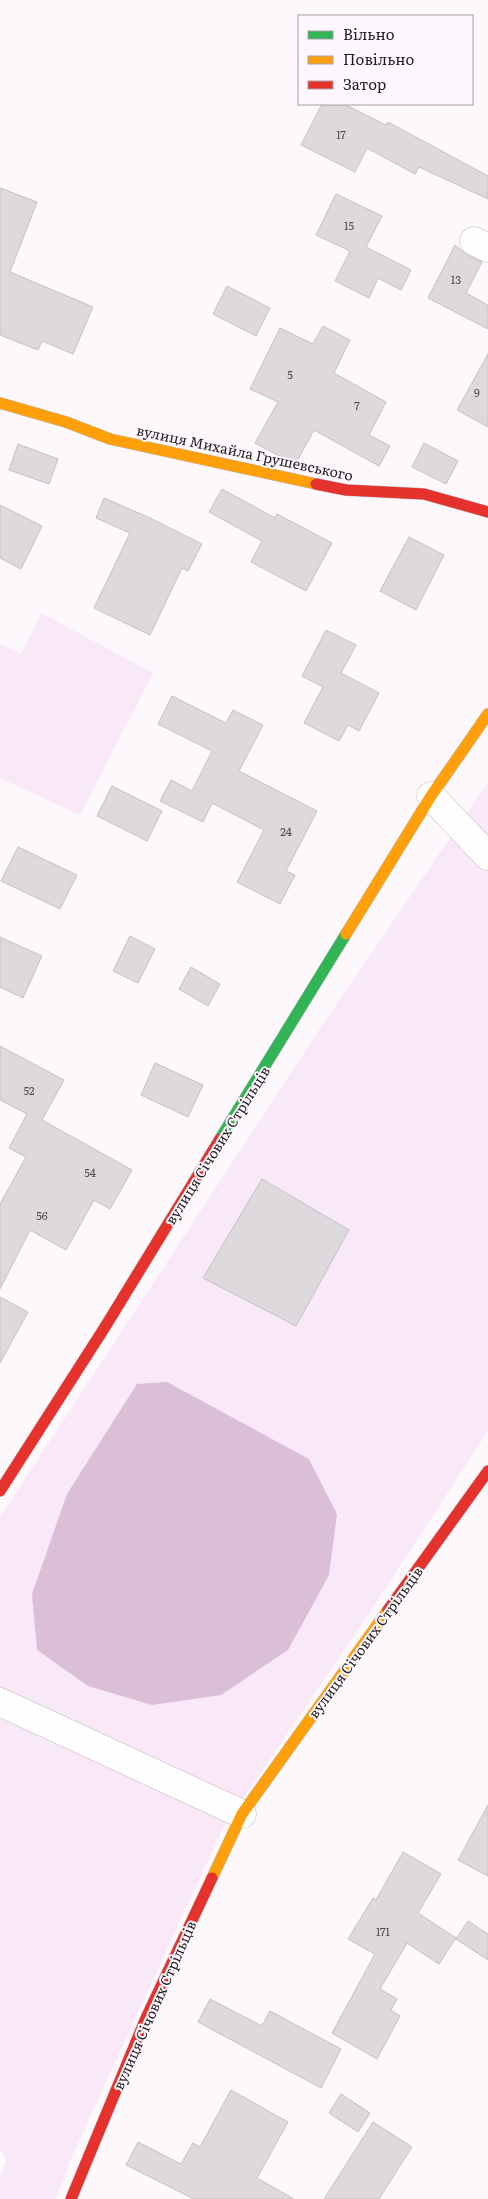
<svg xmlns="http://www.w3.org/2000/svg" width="488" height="2199" viewBox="0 0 488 2199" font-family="Literata,serif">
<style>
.green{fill:#f9e8f7;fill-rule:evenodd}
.water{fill:#dbbed8}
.building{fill:#ddd9dc;stroke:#c5c0c4}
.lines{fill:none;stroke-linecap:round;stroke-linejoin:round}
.street-casing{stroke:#bdb9bc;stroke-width:29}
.fast-casing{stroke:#bdb9bc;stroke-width:12}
.slow-casing{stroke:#bdb9bc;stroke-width:12}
.jam-casing{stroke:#bdb9bc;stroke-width:12}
.street{stroke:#fffeff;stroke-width:28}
.fast{stroke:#30b455;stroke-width:11}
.slow{stroke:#ff9f0a;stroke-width:11}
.jam{stroke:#e5322d;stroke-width:11}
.labels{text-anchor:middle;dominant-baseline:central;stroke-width:4;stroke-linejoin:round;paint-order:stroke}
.number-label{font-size:11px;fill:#504d50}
.street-label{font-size:14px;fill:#211e21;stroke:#fef7fd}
</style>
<rect width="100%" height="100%" fill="#fdf8fc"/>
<!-- green -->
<path class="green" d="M 41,613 L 153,673 L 80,815 L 0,778 L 0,644 L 21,654 Z
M 488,782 L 488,1431 L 366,1618 L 222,1830 L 72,2156 L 56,2199 L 0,2199 L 0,2177 L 6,2161 L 0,2149 L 0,1517 L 319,1030 ZM 309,1459 L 337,1514 L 329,1575 Z"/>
<!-- water -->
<path class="water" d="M 167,1382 L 309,1459 L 337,1514 L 329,1575 L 288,1650 L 221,1695 L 152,1705 L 88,1686 L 37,1650 L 32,1594 L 67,1494 L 137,1384 Z"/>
<!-- building -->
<path class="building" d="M 322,104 L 344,104 L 386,125 L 388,122 L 488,176 L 488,199 L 419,167 L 415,174 L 367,148 L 355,172 L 301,145 Z
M 0,188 L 37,202 L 10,272 L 93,307 L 73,354 L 42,341 L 38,350 L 0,335 Z
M 336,194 L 382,216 L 366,247 L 411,270 L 401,290 L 378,278 L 369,298 L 335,281 L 350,251 L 316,235 Z
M 455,245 L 467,255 L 482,262 L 466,293 L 488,305 L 488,329 L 428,298 Z
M 227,286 L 270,308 L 256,336 L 213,314 Z
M 323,326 L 350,340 L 334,373 L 386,402 L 369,435 L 390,446 L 379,466 L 314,430 L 296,463 L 290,462 L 255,443 L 278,402 L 250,389 L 280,328 L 313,344 Z
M 488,354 L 488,427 L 457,410 Z
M 424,443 L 458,461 L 446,484 L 412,467 Z
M 18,444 L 58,459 L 49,484 L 9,470 Z
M 222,489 L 275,518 L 277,514 L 332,543 L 306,591 L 251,562 L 262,541 L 209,512 Z
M 104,498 L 148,517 L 202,544 L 188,571 L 182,568 L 150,635 L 94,608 L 130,533 L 96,518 Z
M 0,505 L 42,526 L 21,569 L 0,558 Z
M 409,537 L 444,555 L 416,610 L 380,591 Z
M 326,630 L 356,645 L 341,673 L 379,693 L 359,731 L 348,725 L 339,741 L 304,723 L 323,687 L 302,676 Z
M 172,696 L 226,723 L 233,710 L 263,725 L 239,771 L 317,811 L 286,871 L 295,875 L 280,904 L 237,882 L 264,830 L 212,803 L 203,822 L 160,801 L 171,780 L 192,791 L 212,751 L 158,724 Z
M 112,786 L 162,811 L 147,841 L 97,816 Z
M 18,847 L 77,875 L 60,909 L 1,881 Z
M 130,936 L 155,949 L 138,983 L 113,971 Z
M 0,937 L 42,956 L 23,998 L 0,987 Z
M 191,967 L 220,984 L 208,1006 L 179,989 Z
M 0,1046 L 64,1080 L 42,1120 L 132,1170 L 110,1209 L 94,1200 L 66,1250 L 30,1230 L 0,1289 L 0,1204 L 26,1157 L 9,1148 L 27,1114 L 0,1100 Z
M 155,1063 L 203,1085 L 188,1117 L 141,1095 Z
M 262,1179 L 349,1230 L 296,1326 L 203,1278 Z
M 0,1297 L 28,1312 L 0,1363 Z
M 488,1805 L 488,1876 L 458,1860 Z
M 403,1852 L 441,1874 L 418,1913 L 456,1938 L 439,1964 L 407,1943 L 380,1989 L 397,1999 L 391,2010 L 400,2016 L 377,2059 L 332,2033 L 375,1954 L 348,1939 L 373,1898 L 376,1900 Z
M 468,1921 L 488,1934 L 488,1960 L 456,1939 Z
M 210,1999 L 262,2026 L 270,2011 L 341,2049 L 321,2088 L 198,2022 Z
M 231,2090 L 288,2122 L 257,2178 L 294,2199 L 194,2199 L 126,2165 L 138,2142 L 181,2164 L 193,2143 L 200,2147 Z
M 341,2094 L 370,2113 L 358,2132 L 329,2113 Z
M 373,2122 L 412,2147 L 379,2199 L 324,2199 Z"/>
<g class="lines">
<defs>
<path id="street" d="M 474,241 L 488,248
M 431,796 L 488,856
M 0,1702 L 242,1814"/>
<path id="fast" d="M 220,1139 L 346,934"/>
<path id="slow" d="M 0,403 L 66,422 L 110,439 L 316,484
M 346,934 L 431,796 L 488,714
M 212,1878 L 242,1814 L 388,1610"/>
<path id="jam" d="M 316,484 L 346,490 L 424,494 L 488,512
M 0,1491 L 105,1327 L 220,1139
M 388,1610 L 488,1471
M 71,2199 L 146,2018 L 212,1878"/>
</defs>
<!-- street casing -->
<use href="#street" class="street-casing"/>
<!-- fast casing -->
<use href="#fast" class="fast-casing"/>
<!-- slow casing -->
<use href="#slow" class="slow-casing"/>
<!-- jam casing -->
<use href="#jam" class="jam-casing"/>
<!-- street -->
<use href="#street" class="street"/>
<!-- fast -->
<use href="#fast" class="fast"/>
<!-- slow -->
<use href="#slow" class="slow"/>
<!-- jam -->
<use href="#jam" class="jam"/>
</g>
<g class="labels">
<!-- number labels -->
<g class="number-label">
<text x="341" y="134">17</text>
<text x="349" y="225">15</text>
<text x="456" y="279">13</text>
<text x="290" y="374">5</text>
<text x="477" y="392">9</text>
<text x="357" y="405">7</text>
<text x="286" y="831">24</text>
<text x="29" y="1090">52</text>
<text x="90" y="1172">54</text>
<text x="42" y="1215">56</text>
<text x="383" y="1931">171</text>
</g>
<!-- street labels -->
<g class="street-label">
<text transform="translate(245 452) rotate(12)">вулиця Михайла Грушевського</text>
<text transform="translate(217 1145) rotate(-58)">вулиця Січових Стрільців</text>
<text transform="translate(365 1642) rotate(-54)">вулиця Січових Стрільців</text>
<text transform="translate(154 2005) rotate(-66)">вулиця Січових Стрільців</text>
</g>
</g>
<!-- legend -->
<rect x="298" y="15" width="175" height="90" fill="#fef7fd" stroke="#a6a0a5"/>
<rect x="308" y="31" width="25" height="8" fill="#30b455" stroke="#a6a0a5"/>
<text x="343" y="40" font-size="15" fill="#211e21">Вільно</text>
<rect x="308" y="56" width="25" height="8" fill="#ff9f0a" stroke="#a6a0a5"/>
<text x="343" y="65" font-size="15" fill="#211e21">Повільно</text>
<rect x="308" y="81" width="25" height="8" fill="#e5322d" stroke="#a6a0a5"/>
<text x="343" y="90" font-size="15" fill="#211e21">Затор</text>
</svg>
